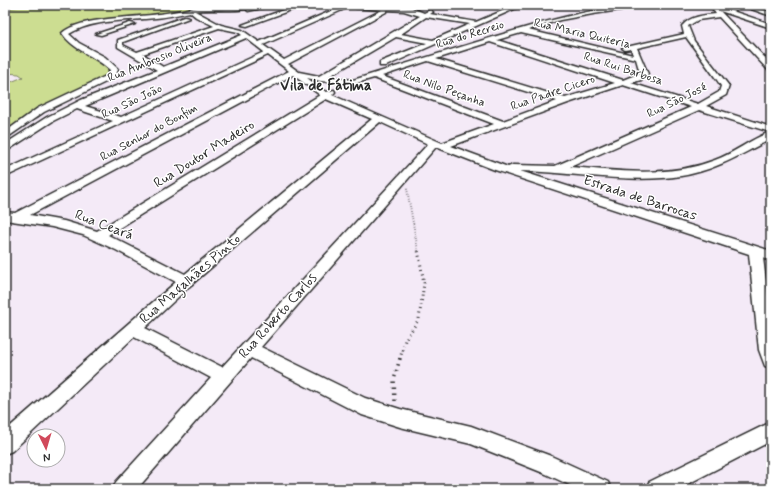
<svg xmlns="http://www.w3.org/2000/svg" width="776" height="494" viewBox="0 0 776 494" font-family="Mynerve,sans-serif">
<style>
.green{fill:#ccdd91;stroke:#7c845e}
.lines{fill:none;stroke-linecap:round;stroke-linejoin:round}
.service-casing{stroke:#2b2b2b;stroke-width:3}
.minor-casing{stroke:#2b2b2b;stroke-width:3}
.path-far3{stroke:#2b2b2b;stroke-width:1;stroke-dasharray:0.5 1.5;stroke-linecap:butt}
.path-far2{stroke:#2b2b2b;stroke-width:2;stroke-dasharray:0.5 2;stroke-linecap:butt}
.path-far1{stroke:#2b2b2b;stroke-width:3;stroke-dasharray:1 3.5;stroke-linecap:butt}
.path{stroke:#2b2b2b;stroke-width:3.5;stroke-dasharray:1.5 4.5;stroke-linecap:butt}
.service{fill:#fff;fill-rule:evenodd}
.minor{fill:#fff;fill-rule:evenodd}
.labels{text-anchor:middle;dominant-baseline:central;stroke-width:3;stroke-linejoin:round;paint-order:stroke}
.far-street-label{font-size:12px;fill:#2b2b2b;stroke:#fff}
.street-label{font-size:14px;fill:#2b2b2b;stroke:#fff}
.far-district-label{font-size:15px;font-weight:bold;fill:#2b2b2b;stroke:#fff}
</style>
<rect width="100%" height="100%" fill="#f4eaf7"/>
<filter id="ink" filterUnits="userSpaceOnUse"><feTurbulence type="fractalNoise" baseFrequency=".025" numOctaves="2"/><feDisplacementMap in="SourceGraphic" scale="8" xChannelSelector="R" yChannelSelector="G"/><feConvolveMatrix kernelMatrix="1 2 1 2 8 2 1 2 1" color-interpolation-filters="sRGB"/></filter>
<g filter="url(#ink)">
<!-- green -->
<path class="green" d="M 28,5 L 204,5 L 205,6 L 142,17 L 99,21 L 63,33 L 108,67 L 108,76 L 76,91 L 5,134 L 5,92 L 9,91 L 5,88 L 11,82 L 23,77 L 19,74 L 5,73 L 5,9 Z"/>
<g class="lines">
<defs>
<path id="service" d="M 272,5 L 277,5 L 248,11 L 247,10 Z"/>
<path id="minor" d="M 208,5 L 220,8 L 258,5 C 242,14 213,8 195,11 L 221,25 L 242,30 L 259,42 L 345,5 L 349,5 L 349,7 L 263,45 L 284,60 L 382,10 L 356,8 L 358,5 L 412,8 L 424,13 L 430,10 L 433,12 L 430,14 L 476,22 L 514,6 L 519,7 L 386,66 L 380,66 L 380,62 L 427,43 L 396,37 L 328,77 L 353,80 C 398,66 444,52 490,38 C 544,22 597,5 654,5 L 593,14 L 560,20 L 528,30 L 633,55 L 631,49 L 625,50 L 622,48 L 684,34 L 682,26 C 690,16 704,15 716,14 L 711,7 L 714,5 L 771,24 L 771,28 L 720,11 L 771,64 L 771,70 L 768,70 L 719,17 L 698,20 L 688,26 L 694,41 L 729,86 L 726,95 L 706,106 L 771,127 L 771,139 C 742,154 714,171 681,176 C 632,184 571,172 520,171 L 771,251 L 771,261 L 763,258 L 771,320 L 771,368 L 765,366 L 759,350 L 749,254 L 495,170 L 436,147 L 261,347 L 365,398 L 400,409 L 471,426 L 551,456 L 608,482 L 611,489 L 578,489 L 546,474 L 471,444 L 400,427 L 362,415 L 251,358 L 137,489 L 113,489 L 116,482 L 211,378 L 134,337 L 12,451 L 5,454 L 5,431 L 176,282 L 116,250 L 83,235 L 52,227 L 5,220 L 5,212 L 15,213 L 289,71 L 268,55 L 5,177 L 5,170 L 113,121 L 77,109 L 53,121 L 8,150 L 5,151 L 5,144 L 47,117 L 81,100 L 157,70 L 118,47 L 118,40 L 184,17 L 189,18 L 123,42 L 123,45 L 137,52 L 214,26 L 196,17 L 190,12 C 179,14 168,17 156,18 C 128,21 93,19 69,34 L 79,43 L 105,57 L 117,68 L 118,70 L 114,78 L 44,112 L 5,139 L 5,132 L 38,108 L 108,75 L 110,70 C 95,56 73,50 62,33 C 79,17 135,18 159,14 C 175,12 192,8 208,5 ZM 386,10 L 404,11 L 420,16 L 319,76 L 299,72 L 288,64 L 386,12 ZM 426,17 L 470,24 L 433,40 L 401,34 ZM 219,28 L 238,32 L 242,35 L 163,67 L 143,54 ZM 521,33 L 636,59 L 640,73 L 623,80 L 497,40 ZM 686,37 L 717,80 L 721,86 L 719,92 L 698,104 L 631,83 L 641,80 L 648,74 L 637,48 ZM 246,38 L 264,52 L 121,117 L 85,106 ZM 490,42 L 615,83 L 565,98 L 436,59 ZM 428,61 L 557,101 L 503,121 L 382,76 ZM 293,75 L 320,95 L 97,231 L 64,221 L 30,215 ZM 307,78 L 320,81 L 353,84 L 374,78 L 494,124 L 442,143 L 332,95 L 335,92 L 334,90 L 326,92 ZM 623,85 L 691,107 L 555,166 L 513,165 L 508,167 L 451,146 L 568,103 ZM 326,99 L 372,119 L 185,274 L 108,235 ZM 699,110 L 770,132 C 751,139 734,153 715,160 C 669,178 618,171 570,167 ZM 380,122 L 428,144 L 222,367 L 145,328 L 191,285 Z
M 297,5 L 305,5 L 247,26 L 242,25 Z
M 740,5 L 748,5 L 771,12 L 771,16 Z
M 130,23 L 135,24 L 101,35 L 96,34 Z
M 771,422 L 771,441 L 678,489 L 646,489 L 649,482 Z"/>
</defs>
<!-- service casing -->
<use href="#service" class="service-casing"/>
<!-- minor casing -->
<use href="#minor" class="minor-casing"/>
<!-- path-far3 -->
<path class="path-far3" d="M 5,9 L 25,5"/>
<!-- path-far2 -->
<path class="path-far2" d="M 407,189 L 418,251"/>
<!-- path-far1 -->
<path class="path-far1" d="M 400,359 L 405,340 L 419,319 L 424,283 L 418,250"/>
<!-- path -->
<path class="path" d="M 395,401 L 394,380 L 400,358"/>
<!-- service -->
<use href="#service" class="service"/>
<!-- minor -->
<use href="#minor" class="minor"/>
</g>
</g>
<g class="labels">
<!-- far-street labels -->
<g class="far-street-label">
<text transform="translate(582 34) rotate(13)">Rua Maria Quiteria</text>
<text transform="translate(470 35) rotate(-17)">Rua do Recreio</text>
<text transform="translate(160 58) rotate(-22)">Rua Ambrosio Oliveira</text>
<text transform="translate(623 69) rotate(18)">Rua Rui Barbosa</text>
<text transform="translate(444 89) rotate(20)">Rua Nilo Peçanha</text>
<text transform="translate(553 93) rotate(-19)">Rua Padre Cicero</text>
<text transform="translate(677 101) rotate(-26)">Rua São José</text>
<text transform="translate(132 102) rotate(-25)">Rua São João</text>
<text transform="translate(149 133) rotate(-28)">Rua Senhor do Bonfim</text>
</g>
<!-- street labels -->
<g class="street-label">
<text transform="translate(204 154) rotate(-32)">Rua Doutor Madeiro</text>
<text transform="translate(640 198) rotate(18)">Estrada de Barrocas</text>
<text transform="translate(104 225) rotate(21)">Rua Ceará</text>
<text transform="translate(190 279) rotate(-41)">Rua Magalhães Pinto</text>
<text transform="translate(278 316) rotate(-48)">Rua Roberto Carlos</text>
</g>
<!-- far-district labels -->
<g class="far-district-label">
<text x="326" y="86">Vila de Fátima</text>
</g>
</g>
<!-- margin -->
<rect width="776" height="494" fill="none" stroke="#fff" stroke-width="20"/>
<rect x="10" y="10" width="756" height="474" fill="none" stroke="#2b2b2b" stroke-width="1.5" filter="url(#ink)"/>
<!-- north arrow -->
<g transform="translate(46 448) rotate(175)"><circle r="19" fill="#ffffff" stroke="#aaaaaa"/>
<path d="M0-3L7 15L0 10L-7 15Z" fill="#d1495b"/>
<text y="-6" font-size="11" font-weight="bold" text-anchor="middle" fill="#2b2b2b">N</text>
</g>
</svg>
